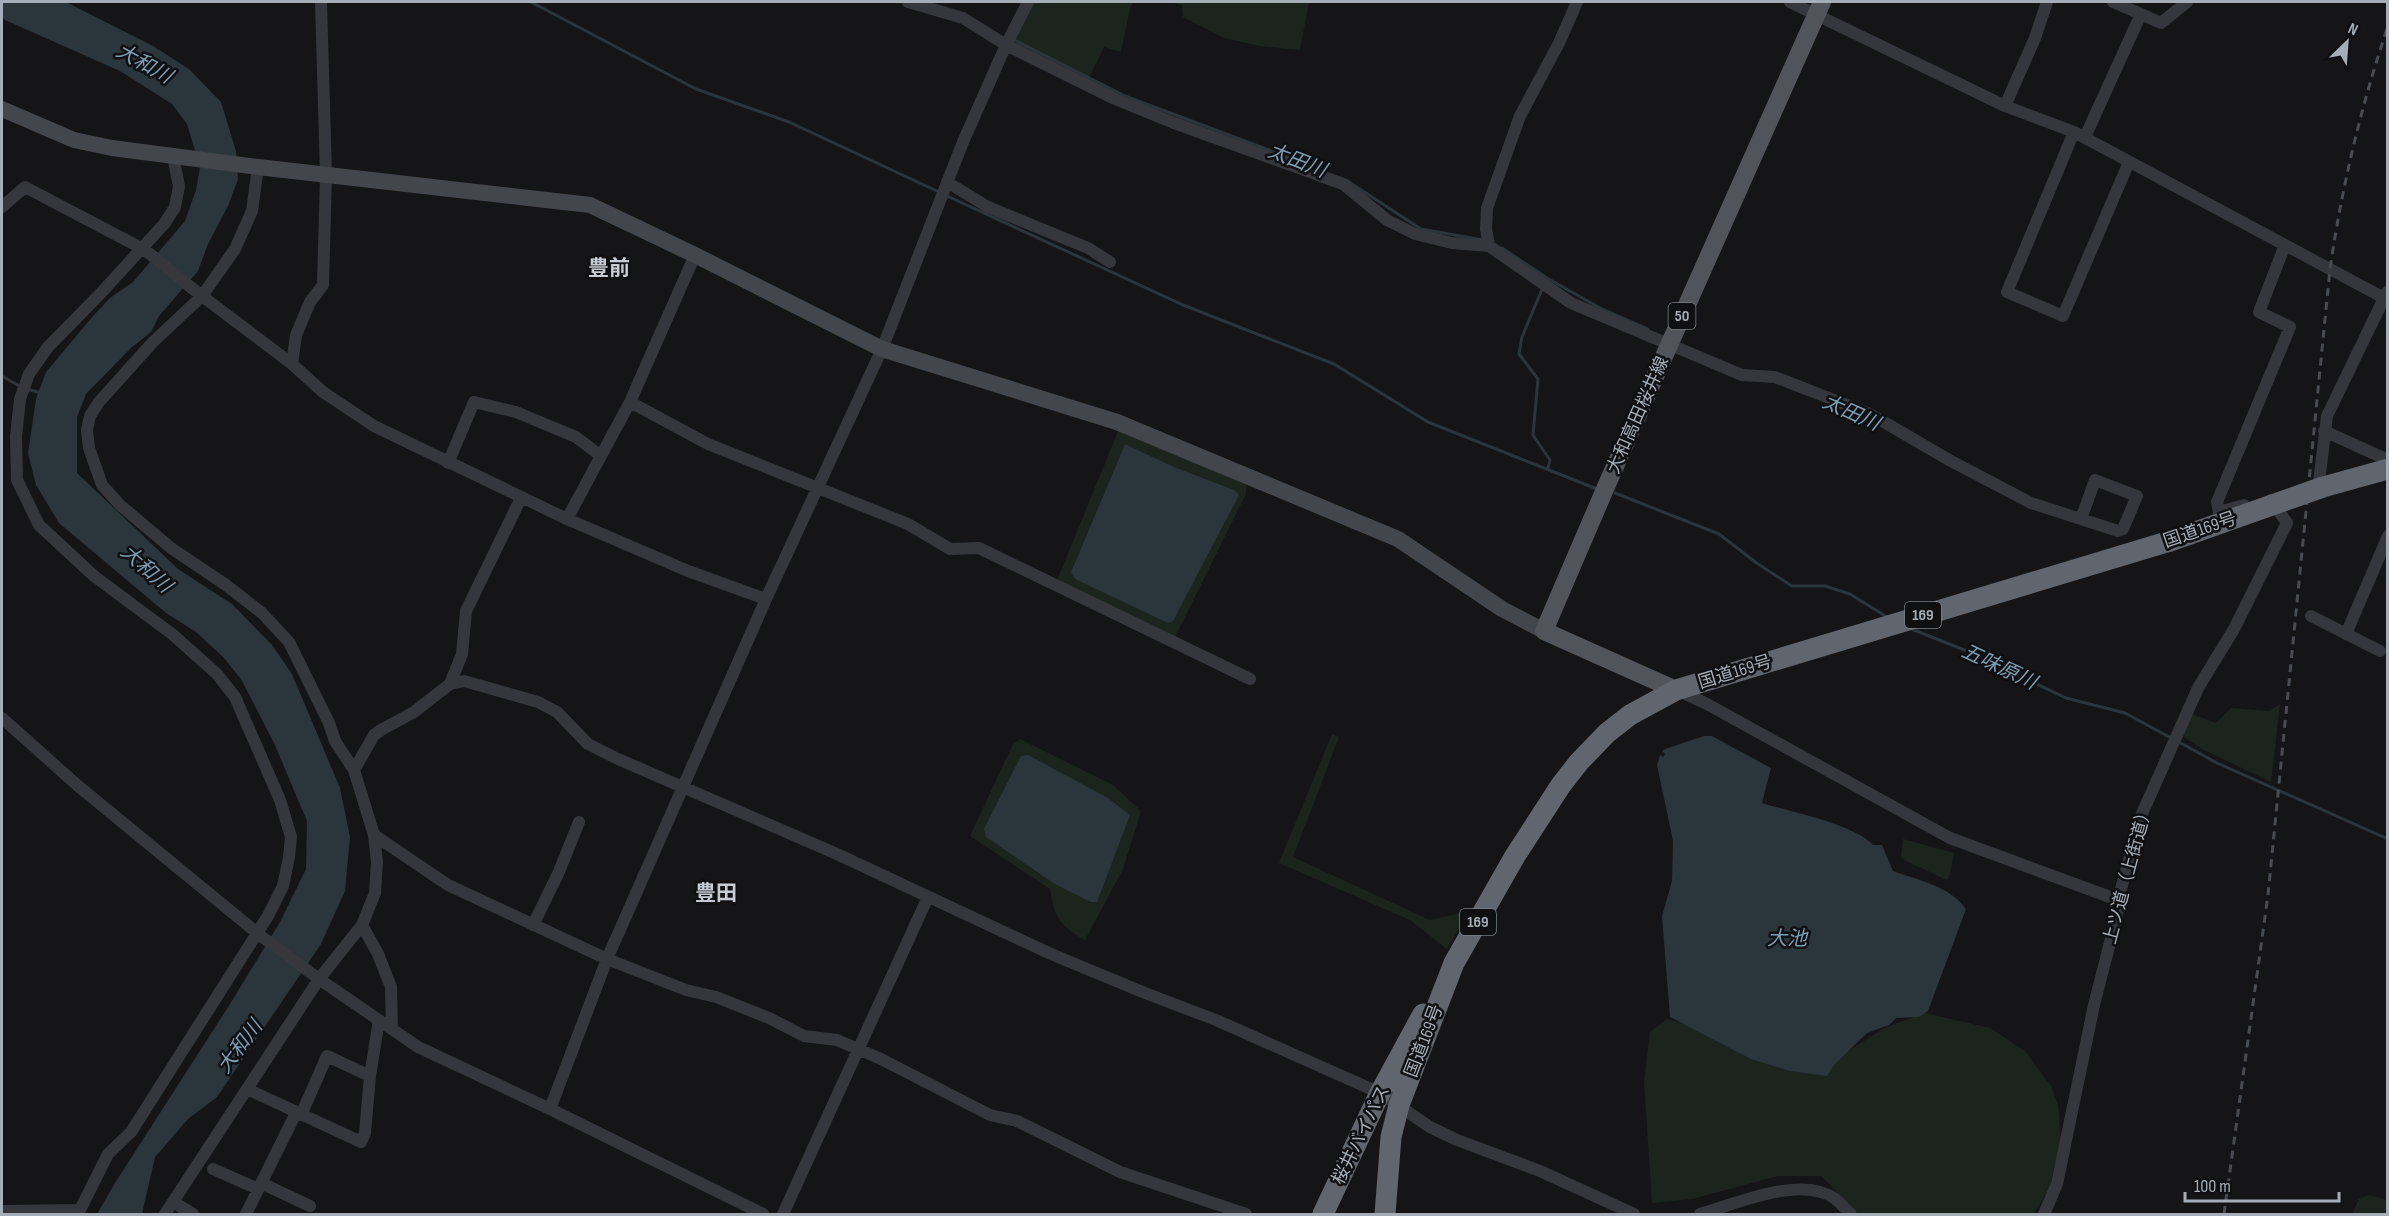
<svg xmlns="http://www.w3.org/2000/svg" width="2389" height="1216" viewBox="0 0 2389 1216" font-family="'Sofia Sans Condensed','Noto Sans JP',sans-serif">
<style>
.green{fill:#1c251d;fill-rule:evenodd}
.water{fill:#2a353c}
.lines{fill:none;stroke-linecap:round;stroke-linejoin:round}
.stream{stroke:#2a353c;stroke-width:3}
.street{stroke:#35373c;stroke-width:12}
.secondary{stroke:#43464c;stroke-width:16}
.primary{stroke:#51545b;stroke-width:18}
.highway{stroke:#61656e;stroke-width:21}
.rail{stroke:#484b51;stroke-width:3;stroke-dasharray:8 6;stroke-linecap:butt}
.highway-bridge{stroke:#61656e;stroke-width:21}
.labels{text-anchor:middle;dominant-baseline:central;stroke-width:5;stroke-linejoin:round;paint-order:stroke}
.shield{fill:#101012;stroke:#787e86;stroke-width:1.5}
.shield-label{font-size:16px;font-weight:bold;fill:#a5adb8}
.street-label{font-size:18px;fill:#a5adb8;stroke:#101012}
.water-label{font-size:20px;font-style:italic;fill:#7a9eb6;stroke:#101012}
.quarter-label{font-size:21px;font-weight:bold;fill:#c7cbd4;stroke:#101012}
</style>
<rect width="100%" height="100%" fill="#151517"/>
<!-- green -->
<path class="green" d="M 1033,2 L 1134,2 L 1130,8 L 1121,52 L 1104,47 L 1087,82 L 1012,45 Z
M 1170,2 L 1309,2 L 1300,50 L 1260,46 L 1224,38 L 1183,17 L 1182,5 Z
M 1119,429 L 1246,482 L 1246,494 L 1175,637 L 1060,584 L 1058,578 ZM 1125,444 L 1174,467 L 1075,579 L 1071,572 Z
M 2280,704 L 2271,782 L 2202,749 L 2182,736 L 2192,714 L 2216,723 L 2231,708 L 2269,711 Z
M 1332,734 L 1339,737 L 1293,857 L 1430,920 L 1469,911 L 1447,949 L 1410,920 L 1279,863 Z
M 1020,739 L 1113,785 L 1141,811 L 1123,869 L 1085,940 C 1060,926 1054,917 1050,889 L 970,836 L 1013,744 Z
M 1903,839 L 1954,853 L 1950,874 L 1947,880 L 1904,860 L 1901,857 Z
M 1925,1013 L 1990,1028 L 2025,1051 L 2051,1086 L 2058,1105 L 2061,1140 L 2049,1190 L 2033,1214 L 1859,1214 L 1821,1176 L 1778,1176 L 1692,1199 L 1652,1203 L 1644,1082 L 1650,1032 L 1667,1019 L 1698,1028 L 1812,1074 L 1886,1027 Z
M 2369,1195 L 2387,1200 L 2387,1214 L 2352,1214 L 2359,1199 Z"/>
<!-- water -->
<path class="water" d="M 2,2 L 66,2 L 153,46 L 189,69 L 221,102 L 236,151 L 238,179 L 229,204 L 208,244 L 198,271 L 159,316 L 151,332 L 131,348 L 86,394 L 77,417 L 77,473 L 178,569 L 232,604 L 272,645 L 292,674 L 340,788 L 350,837 L 345,891 L 321,944 L 217,1097 L 188,1119 L 155,1157 L 142,1214 L 97,1214 L 115,1183 L 230,1004 L 280,922 L 306,869 L 307,821 L 274,743 L 241,679 L 223,657 L 196,632 L 166,613 L 59,523 L 36,485 L 28,453 L 36,399 L 46,372 L 94,315 L 110,298 L 133,282 L 185,221 L 196,190 L 200,167 L 187,124 L 172,104 L 120,71 L 5,20 L 2,17 Z
M 1125,444 L 1174,467 L 1234,490 L 1239,495 L 1173,621 L 1168,623 L 1075,579 L 1071,572 Z
M 1704,736 L 1712,736 L 1771,768 L 1762,803 C 1790,812 1852,823 1873,845 L 1882,845 L 1893,871 C 1918,880 1950,886 1966,909 L 1928,1011 L 1919,1017 L 1896,1018 L 1889,1025 L 1867,1033 L 1834,1065 L 1827,1076 L 1790,1071 L 1751,1059 L 1670,1017 L 1662,916 L 1672,881 L 1673,841 L 1657,765 L 1660,755 L 1663,757 L 1665,754 L 1662,751 L 1665,749 Z
M 1028,755 L 1108,798 L 1130,815 L 1097,902 L 1091,902 L 1055,884 L 986,837 L 984,829 L 1021,756 Z"/>
<g class="lines">
<!-- stream -->
<path class="stream" d="M 531,2 L 696,89 L 789,122 L 939,192
M 1012,39 L 1125,96 L 1309,165
M 1346,180 L 1421,229 L 1483,240
M 945,195 L 1183,305 L 1334,364 L 1428,422 L 1597,489
M 1502,248 L 1547,278 L 1600,308 L 1648,329
M 1543,287 L 1522,337 L 1519,354 L 1538,379 L 1533,435 L 1550,460 L 1548,468
M 2,376 L 21,387
M 27,389 L 41,393
M 1615,493 L 1719,534 L 1758,564 L 1792,586 L 1825,586 L 1850,594 L 1887,617
M 1909,628 L 1972,653 L 2066,698 L 2125,713 L 2173,739
M 2179,742 L 2217,763 L 2388,839"/>
<!-- street -->
<path class="street" d="M 908,2 L 963,18 L 1006,45 L 1115,99 L 1174,123 L 1343,184 L 1387,220 L 1415,234 L 1452,243 L 1489,246 L 1571,303 L 1742,375 L 1775,377 L 1870,414 L 1951,461 L 2031,503 L 2118,531 L 2123,529 L 2137,496 L 2095,480 L 2081,519
M 1790,2 L 2005,106 L 2074,132 L 2384,298
M 2113,2 L 2141,14
M 2005,106 L 2035,38 L 2047,2
M 2074,132 L 2007,292 L 2063,316 L 2129,162
M 2085,137 L 2141,14 L 2161,23 L 2187,2
M 258,167 L 252,211 L 235,249 L 202,296 L 153,342 L 99,402 L 90,416 L 87,430 L 89,448 L 102,485 L 120,505 L 171,548 L 226,585 L 262,613 L 289,642 L 329,723 L 335,741 L 354,770 L 374,835 L 377,862 L 375,893 L 362,925 L 378,954 L 391,987 L 392,1029
M 947,182 L 988,207 L 1088,248 L 1110,262
M 2,207 L 25,187 L 145,250 L 198,293 L 292,364 L 323,392 L 374,426 L 567,519 L 688,571 L 766,599
M 1489,246 L 1486,229 L 1487,208 L 1520,116 L 1559,43 L 1577,2
M 292,364 L 296,335 L 310,302 L 323,285 L 326,175 L 321,2
M 630,402 L 708,444 L 908,524 L 950,549 L 979,548 L 1250,679
M 2324,431 L 2388,460
M 448,463 L 474,402 L 516,412 L 576,437 L 601,456
M 2318,491 L 2327,416 L 2387,292
M 2244,505 L 2219,512 L 2217,502 L 2290,327 L 2259,312 L 2285,245
M 567,519 L 630,402 L 695,255
M 2311,616 L 2380,651
M 2346,634 L 2388,536
M 450,684 L 462,654 L 466,611 L 521,498
M 1677,690 L 1707,704 L 1950,838 L 2118,900
M 2,718 L 77,785 L 261,936 L 319,979 L 418,1047 L 550,1109 L 763,1214
M 354,770 L 374,735 L 381,730 L 414,712 L 450,684 L 464,681 L 538,702 L 557,712 L 588,744 L 618,759 L 837,854 L 1051,954 L 1145,993 L 1216,1020 L 1380,1093 L 1430,1127 L 1457,1140 L 1540,1171 L 1634,1214
M 374,835 L 448,885 L 607,959 L 686,990 L 716,997 L 769,1018 L 804,1036 L 837,1040 L 881,1059 L 990,1115 L 1017,1121 L 1120,1172 L 1246,1214
M 533,925 L 558,874 L 579,822
M 247,1089 L 361,1142 L 365,1133 L 370,1076 L 379,1020
M 550,1109 L 607,959 L 766,599 L 882,349 L 963,142 L 1006,45 L 1028,2
M 301,1115 L 327,1056 L 370,1076
M 213,1169 L 258,1189
M 261,1183 L 310,1206
M 173,1202 L 193,1214
M 2,1211 L 80,1210
M 78,1214 L 108,1154 L 131,1132 L 268,916 L 283,886 L 289,857 L 291,837 L 280,800 L 235,697 L 217,674 L 172,634 L 94,576 L 39,525 L 17,480 L 16,436 L 20,399 L 29,374 L 48,347 L 101,293 L 165,223 L 175,207 L 179,186 L 173,156
M 165,1214 L 319,979 L 362,925
M 246,1214 L 296,1113
M 783,1214 L 928,897
M 1700,1214 C 1735,1204 1800,1175 1834,1198 C 1840,1202 1845,1209 1851,1214
M 2044,1214 L 2057,1184 L 2094,1005 L 2117,915 L 2118,900 L 2141,816 L 2198,688 L 2234,629 L 2287,523 L 2271,500"/>
<!-- secondary -->
<path class="secondary" d="M 2,109 L 74,140 L 112,148 L 258,167 L 590,205 L 695,255 L 882,349 L 1117,422 L 1398,539 L 1502,609 L 1544,631"/>
<!-- primary -->
<path class="primary" d="M 1676,690 L 1544,631 L 1608,482 L 1822,2"/>
<!-- highway -->
<path class="highway" d="M 1323,1214 L 1380,1093 L 1423,1014
M 1385,1214 L 1391,1137 L 1399,1105 L 1454,963 L 1515,856 L 1561,785 L 1579,762 L 1607,733 L 1630,715 L 1676,690 L 2170,541"/>
<!-- rail -->
<path class="rail" d="M 2224,1214 L 2268,895 L 2330,269 C 2342,186 2361,106 2388,26"/>
<!-- highway-bridge -->
<path class="highway-bridge" d="M 2170,541 L 2323,487 L 2388,469"/>
</g>
<g class="labels">
<!-- shield labels -->
<g class="shield">
<rect x="1668.5" y="303" width="27" height="26" rx="4.5"/>
<rect x="1905" y="602" width="36" height="26" rx="4.5"/>
<rect x="1460" y="909" width="36" height="26" rx="4.5"/>
</g>
<g class="shield-label">
<text x="1682" y="316">50</text>
<text x="1923" y="615">169</text>
<text x="1478" y="922">169</text>
</g>
<!-- street labels -->
<g class="street-label">
<text transform="translate(1638 415) rotate(-66)">大和高田桜井線</text>
<text transform="translate(2200 530) rotate(-19)">国道169号</text>
<text transform="translate(1735 672) rotate(-17)">国道169号</text>
<text transform="translate(2128 874) rotate(-75)">上ツ道（上街道）</text>
<text transform="translate(1424 1041) rotate(-69)">国道169号</text>
<text transform="translate(1361 1135) rotate(-64)">桜井バイパス</text>
</g>
<!-- water labels -->
<g class="water-label">
<text transform="translate(144 64) rotate(29)">大和川</text>
<text transform="translate(1297 161) rotate(21)">太田川</text>
<text transform="translate(1851 413) rotate(24)">太田川</text>
<text transform="translate(146 569) rotate(42)">大和川</text>
<text transform="translate(1999 667) rotate(25)">五味原川</text>
<text x="1787" y="939">大池</text>
<text transform="translate(240 1047) rotate(-53)">大和川</text>
</g>
<!-- quarter labels -->
<g class="quarter-label">
<text x="609" y="268">豊前</text>
<text x="716" y="893">豊田</text>
</g>
</g>
<!-- border -->
<rect width="2389" height="1216" fill="none" stroke="#a5adb8" stroke-width="6"/>
<!-- north arrow -->
<g transform="translate(2347 42) rotate(25)" stroke="#101012" stroke-width="4.5" paint-order="stroke">
<path d="M0-4.5L10 22L0 15L-10 22Z" fill="#a5adb8"/>
<text y="-9" font-size="16" font-weight="bold" text-anchor="middle" fill="#a5adb8">N</text>
</g>
<!-- scale -->
<path d="M2185 1192v9h154v-9" fill="none" stroke="#a5adb8" stroke-width="3"/>
<text x="2194" y="1192" font-size="18" fill="#a5adb8" stroke="#101012" stroke-width="4.5" paint-order="stroke">100 m</text>
</svg>
